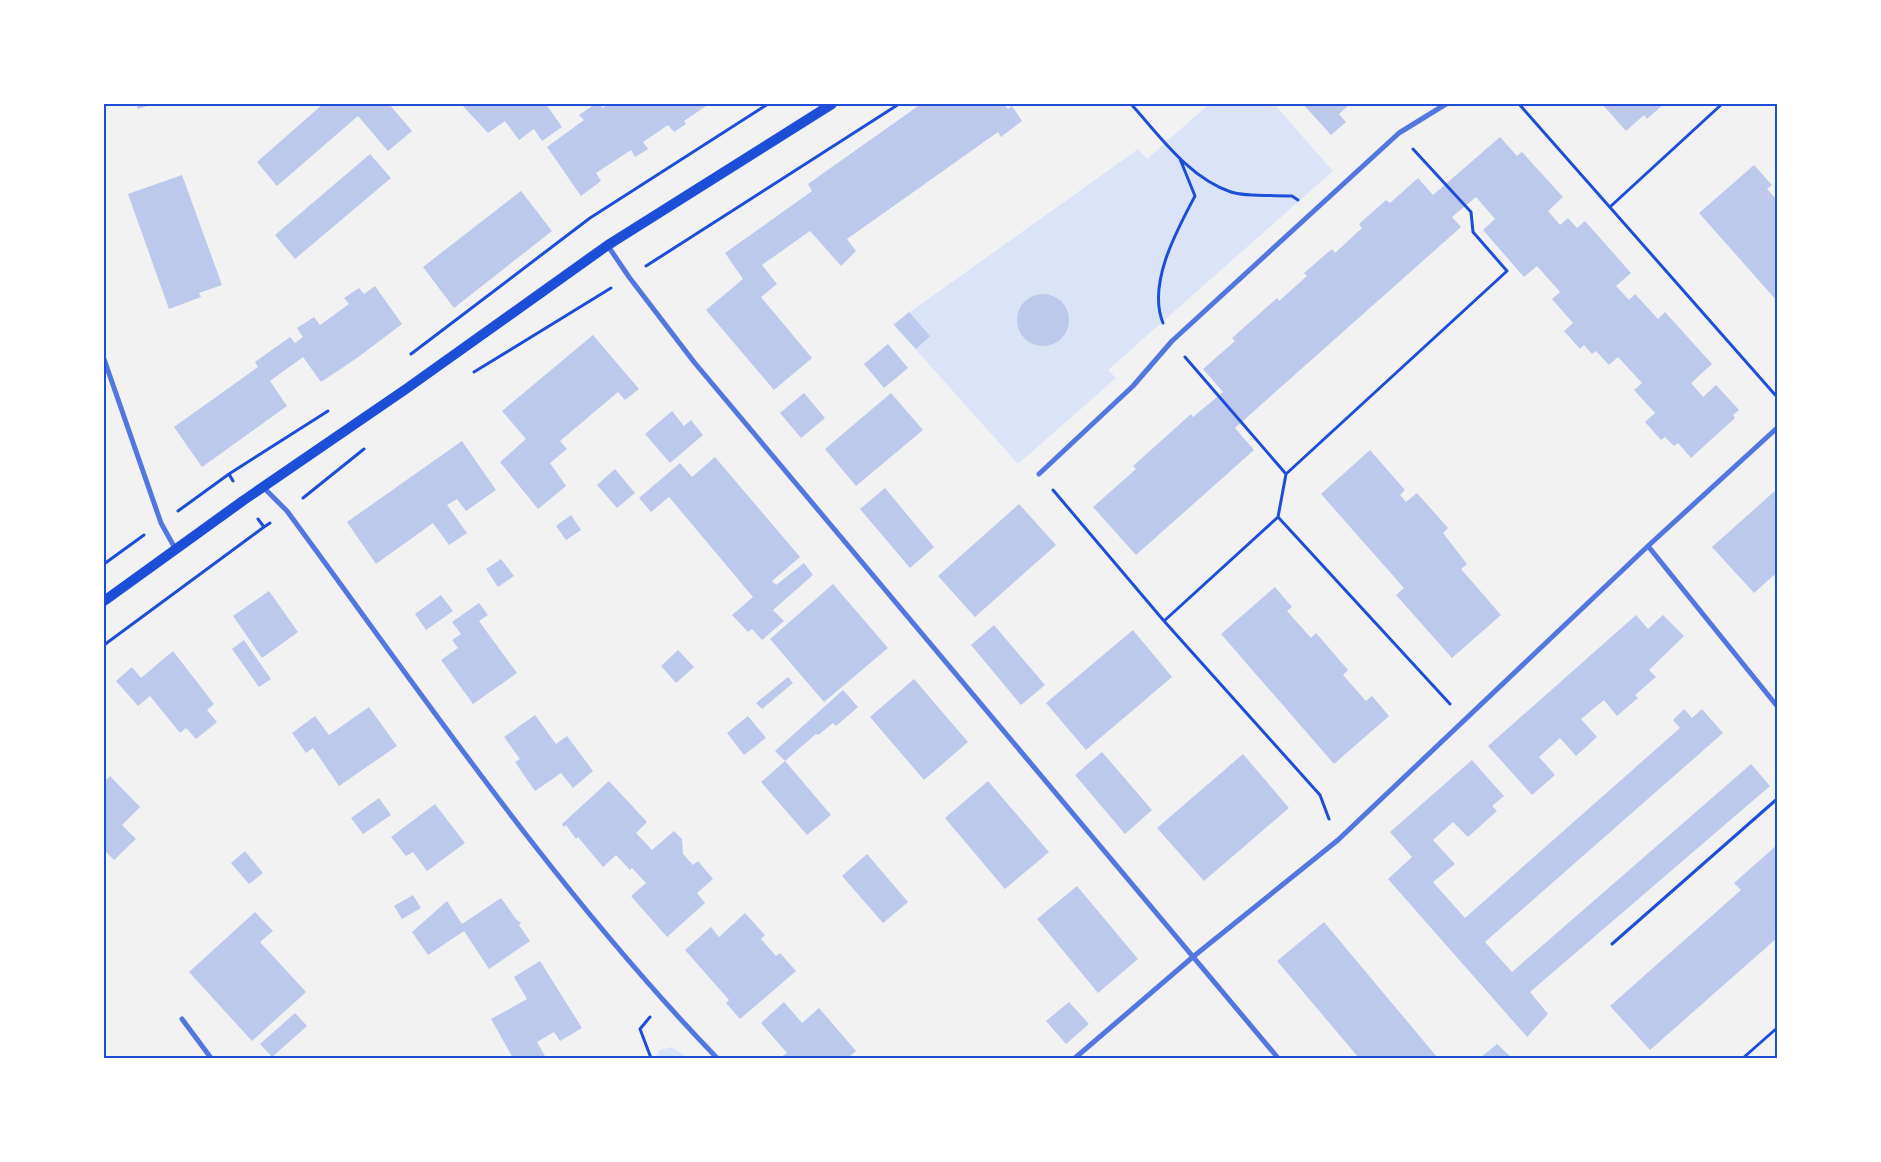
<svg xmlns="http://www.w3.org/2000/svg" width="1881" height="1162" viewBox="0 0 1881 1162" font-family="Bitter,serif">
<style>
.green{fill:#dbe4f7}
.building{fill:#bdc9ec}
.lines{fill:none;stroke-linecap:round;stroke-linejoin:round}
.path{stroke:#1d4ed8;stroke-width:3}
.minor{stroke:#5277de;stroke-width:5}
.secondary{stroke:#1d4ed8;stroke-width:10}
.neatline{fill:none;stroke:#1d4ed8;stroke-width:2}
</style>
<rect width="100%" height="100%" fill="#f2f2f2"/>
<!-- green -->
<path class="green" d="M 1209,104 L 1274,104 L 1333,171 L 1108,370 L 1116,378 L 1018,464 L 893,324 L 1138,149 L 1147,159 Z
M 672,1047 L 688,1058 L 655,1058 L 660,1050 Z"/>
<!-- building -->
<path class="building" d="M 136,104 L 153,104 L 138,109 Z
M 323,104 L 389,104 L 412,131 L 388,151 L 358,116 L 277,186 L 257,162 Z
M 461,104 L 546,104 L 562,127 L 542,141 L 534,129 L 519,140 L 505,121 L 488,133 Z
M 595,104 L 600,104 L 603,108 L 608,104 L 709,104 L 684,121 L 686,124 L 674,132 L 668,125 L 643,142 L 648,149 L 635,157 L 631,150 L 596,173 L 601,181 L 581,196 L 547,147 L 584,120 L 579,115 Z
M 921,104 L 1004,104 L 1008,109 L 1012,106 L 1022,121 L 1001,137 L 998,132 L 847,239 L 856,251 L 841,266 L 810,231 L 762,265 L 777,284 L 761,297 L 812,358 L 774,390 L 706,310 L 743,279 L 725,253 L 812,191 L 808,184 Z
M 1303,104 L 1350,104 L 1339,114 L 1346,122 L 1331,135 Z
M 1602,104 L 1664,104 L 1647,119 L 1644,115 L 1626,131 Z
M 1500,137 L 1517,156 L 1522,152 L 1563,197 L 1548,211 L 1560,225 L 1568,218 L 1577,228 L 1585,221 L 1631,273 L 1616,286 L 1629,300 L 1635,294 L 1658,319 L 1665,312 L 1712,364 L 1691,383 L 1703,397 L 1716,385 L 1739,410 L 1733,415 L 1735,418 L 1691,458 L 1678,443 L 1674,446 L 1665,437 L 1661,440 L 1645,422 L 1655,413 L 1634,390 L 1642,383 L 1618,357 L 1609,365 L 1596,351 L 1592,354 L 1584,345 L 1580,349 L 1564,331 L 1573,323 L 1552,299 L 1560,292 L 1537,266 L 1524,277 L 1483,230 L 1495,219 L 1476,197 L 1452,217 L 1461,227 L 1235,428 L 1254,450 L 1136,555 L 1093,507 L 1136,469 L 1133,466 L 1191,414 L 1193,417 L 1223,392 L 1203,369 L 1235,341 L 1232,338 L 1277,298 L 1279,301 L 1307,276 L 1304,273 L 1332,249 L 1335,253 L 1362,228 L 1359,224 L 1386,200 L 1390,203 L 1418,178 L 1433,195 Z
M 370,154 L 391,178 L 295,259 L 275,235 Z
M 1754,165 L 1772,185 L 1767,189 L 1777,200 L 1777,301 L 1699,213 Z
M 182,175 L 222,285 L 199,293 L 201,297 L 169,309 L 128,194 Z
M 521,191 L 552,231 L 454,308 L 423,267 Z
M 375,286 L 402,324 L 357,358 L 321,382 L 303,357 L 270,381 L 287,406 L 202,467 L 174,427 L 258,367 L 255,362 L 290,337 L 295,343 L 303,337 L 297,328 L 314,317 L 320,325 L 349,304 L 344,298 L 359,288 L 364,294 Z
M1017 320a26 26 0 1 1 52 0a26 26 0 1 1-52 0Z
M 909,312 L 930,336 L 916,349 L 894,325 Z
M 593,335 L 639,389 L 625,400 L 618,392 L 560,441 L 567,449 L 550,463 L 566,486 L 538,509 L 500,462 L 526,439 L 502,411 Z
M 888,344 L 908,368 L 884,388 L 864,364 Z
M 804,393 L 825,418 L 801,438 L 780,413 Z
M 891,393 L 923,430 L 856,486 L 825,449 Z
M 672,411 L 684,426 L 691,420 L 703,435 L 670,463 L 645,434 Z
M 462,441 L 496,490 L 466,511 L 457,499 L 447,505 L 467,533 L 449,545 L 433,523 L 376,564 L 347,522 Z
M 1370,450 L 1405,490 L 1400,495 L 1406,502 L 1417,493 L 1448,528 L 1443,533 L 1467,564 L 1461,569 L 1501,615 L 1452,658 L 1396,595 L 1404,588 L 1321,494 Z
M 715,457 L 800,557 L 772,581 L 776,585 L 804,563 L 813,575 L 773,610 L 784,621 L 762,640 L 752,629 L 748,632 L 732,615 L 753,597 L 669,497 L 651,512 L 639,498 L 680,463 L 692,477 Z
M 615,469 L 635,493 L 617,508 L 597,485 Z
M 885,488 L 934,547 L 910,568 L 860,509 Z
M 1777,489 L 1777,579 L 1774,575 L 1754,593 L 1712,547 Z
M 1019,504 L 1056,545 L 975,617 L 938,576 Z
M 571,515 L 581,530 L 566,540 L 556,526 Z
M 501,559 L 514,576 L 498,587 L 486,569 Z
M 833,584 L 888,648 L 824,702 L 770,639 Z
M 1275,587 L 1292,607 L 1287,611 L 1311,638 L 1316,633 L 1348,670 L 1343,675 L 1366,701 L 1372,696 L 1389,716 L 1334,764 L 1221,634 Z
M 269,591 L 298,632 L 262,658 L 233,616 Z
M 441,595 L 453,611 L 426,630 L 415,614 Z
M 479,603 L 488,615 L 479,621 L 517,673 L 473,704 L 441,660 L 458,648 L 452,640 L 461,634 L 452,622 Z
M 1636,615 L 1648,629 L 1663,615 L 1684,636 L 1649,670 L 1656,677 L 1635,695 L 1638,698 L 1617,716 L 1604,700 L 1581,719 L 1597,737 L 1576,756 L 1560,738 L 1539,757 L 1555,775 L 1532,795 L 1488,746 Z
M 994,625 L 1045,685 L 1021,705 L 971,645 Z
M 1133,630 L 1172,677 L 1086,750 L 1046,703 Z
M 244,640 L 271,679 L 259,687 L 232,649 Z
M 678,650 L 694,667 L 676,683 L 661,666 Z
M 173,651 L 214,704 L 207,710 L 217,722 L 196,739 L 186,728 L 180,733 L 150,696 L 138,706 L 116,681 L 132,667 L 141,678 Z
M 788,677 L 793,683 L 762,709 L 756,703 Z
M 914,679 L 968,742 L 924,780 L 870,717 Z
M 843,690 L 858,707 L 836,726 L 833,723 L 818,735 L 816,734 L 785,761 L 775,751 Z
M 369,707 L 397,746 L 339,786 L 313,748 L 306,753 L 292,733 L 315,716 L 329,735 Z
M 1684,709 L 1692,718 L 1702,709 L 1723,733 L 1485,942 L 1512,972 L 1751,764 L 1770,786 L 1530,992 L 1548,1014 L 1527,1037 L 1388,879 L 1412,857 L 1390,832 L 1472,760 L 1494,785 L 1504,796 L 1492,806 L 1497,811 L 1468,837 L 1453,822 L 1433,840 L 1455,864 L 1433,882 L 1465,918 L 1680,728 L 1673,720 Z
M 535,715 L 556,744 L 567,736 L 593,771 L 573,788 L 561,773 L 535,791 L 515,762 L 520,759 L 504,737 Z
M 748,716 L 766,738 L 744,755 L 727,733 Z
M 1102,752 L 1152,810 L 1125,834 L 1075,775 Z
M 1243,754 L 1289,808 L 1204,881 L 1157,828 Z
M 785,761 L 831,815 L 807,835 L 761,782 Z
M 110,776 L 140,807 L 122,825 L 136,839 L 114,860 L 104,850 L 104,782 Z
M 609,781 L 647,822 L 636,833 L 652,850 L 674,831 L 682,839 L 683,854 L 693,865 L 698,861 L 713,879 L 697,893 L 705,903 L 667,937 L 631,896 L 646,883 L 632,868 L 630,870 L 616,855 L 603,867 L 578,837 L 576,839 L 566,825 L 564,827 L 562,824 Z
M 988,781 L 1049,852 L 1005,889 L 945,818 Z
M 379,798 L 391,815 L 363,834 L 351,818 Z
M 435,804 L 465,843 L 427,871 L 413,852 L 406,856 L 391,837 Z
M 1777,845 L 1777,925 L 1774,928 L 1777,931 L 1777,938 L 1650,1050 L 1610,1006 L 1741,890 L 1734,883 Z
M 245,851 L 263,873 L 249,884 L 231,863 Z
M 867,854 L 908,902 L 883,923 L 842,876 Z
M 1077,886 L 1138,959 L 1098,993 L 1037,919 Z
M 413,895 L 421,908 L 402,919 L 394,906 Z
M 501,898 L 516,919 L 521,923 L 519,925 L 530,941 L 489,969 L 464,931 L 428,955 L 412,932 L 447,901 L 462,924 Z
M 255,912 L 273,931 L 260,942 L 306,992 L 252,1041 L 189,972 Z
M 745,913 L 765,935 L 761,939 L 776,956 L 780,953 L 796,971 L 740,1019 L 726,1003 L 729,1000 L 685,950 L 711,927 L 719,937 Z
M 1324,922 L 1437,1057 L 1435,1058 L 1359,1058 L 1277,961 Z
M 540,961 L 582,1028 L 560,1041 L 554,1032 L 537,1042 L 546,1058 L 513,1058 L 491,1019 L 527,999 L 514,977 Z
M 784,1002 L 802,1023 L 819,1008 L 856,1051 L 848,1058 L 780,1058 L 787,1053 L 761,1023 Z
M 1069,1002 L 1089,1024 L 1066,1044 L 1046,1021 Z
M 295,1013 L 307,1026 L 272,1057 L 260,1044 Z
M 1497,1044 L 1510,1056 L 1507,1058 L 1480,1058 Z"/>
<g class="lines">
<!-- path -->
<path class="path" d="M 1131,104 C 1160,136 1188,177 1231,192 C 1246,197 1276,195 1292,196 L 1298,200
M 1519,104 L 1777,397
M 1611,206 L 1722,104
M 646,266 L 899,104
M 1163,323 C 1147,284 1177,230 1195,196 L 1180,159
M 411,354 L 590,218 L 768,104
M 1185,357 L 1286,474
M 474,372 L 611,288
M 229,474 L 328,411
M 1053,490 L 1164,621 L 1320,795 L 1329,819
M 303,498 L 364,449
M 178,511 L 229,474 L 233,481
M 1278,517 L 1450,704
M 258,519 L 264,527 L 270,523
M 104,564 L 144,535
M 1164,621 L 1278,517 L 1286,474 L 1507,271 L 1473,232 L 1471,212 L 1413,149
M 104,645 L 264,527
M 1612,944 L 1777,799
M 650,1017 L 640,1029 L 651,1058
M 1743,1058 L 1777,1028"/>
<!-- minor -->
<path class="minor" d="M 608,246 L 629,277 L 694,362 L 1278,1058
M 104,359 L 161,523 L 176,550
M 1039,474 L 1133,386 L 1172,341 L 1399,133 L 1446,104
M 263,487 L 287,511 C 425,698 556,891 717,1058
M 1648,546 L 1777,706
M 182,1019 L 211,1058
M 1075,1058 L 1194,956 L 1338,840 L 1648,546 L 1777,428"/>
<!-- secondary -->
<path class="secondary" d="M 104,601 L 244,500 L 406,389 L 608,245 L 832,104"/>
</g>
<!-- border -->
<rect width="1881" height="1162" fill="none" stroke="#ffffff" stroke-width="210"/>
<rect x="105" y="105" width="1671" height="952" class="neatline"/>
</svg>
